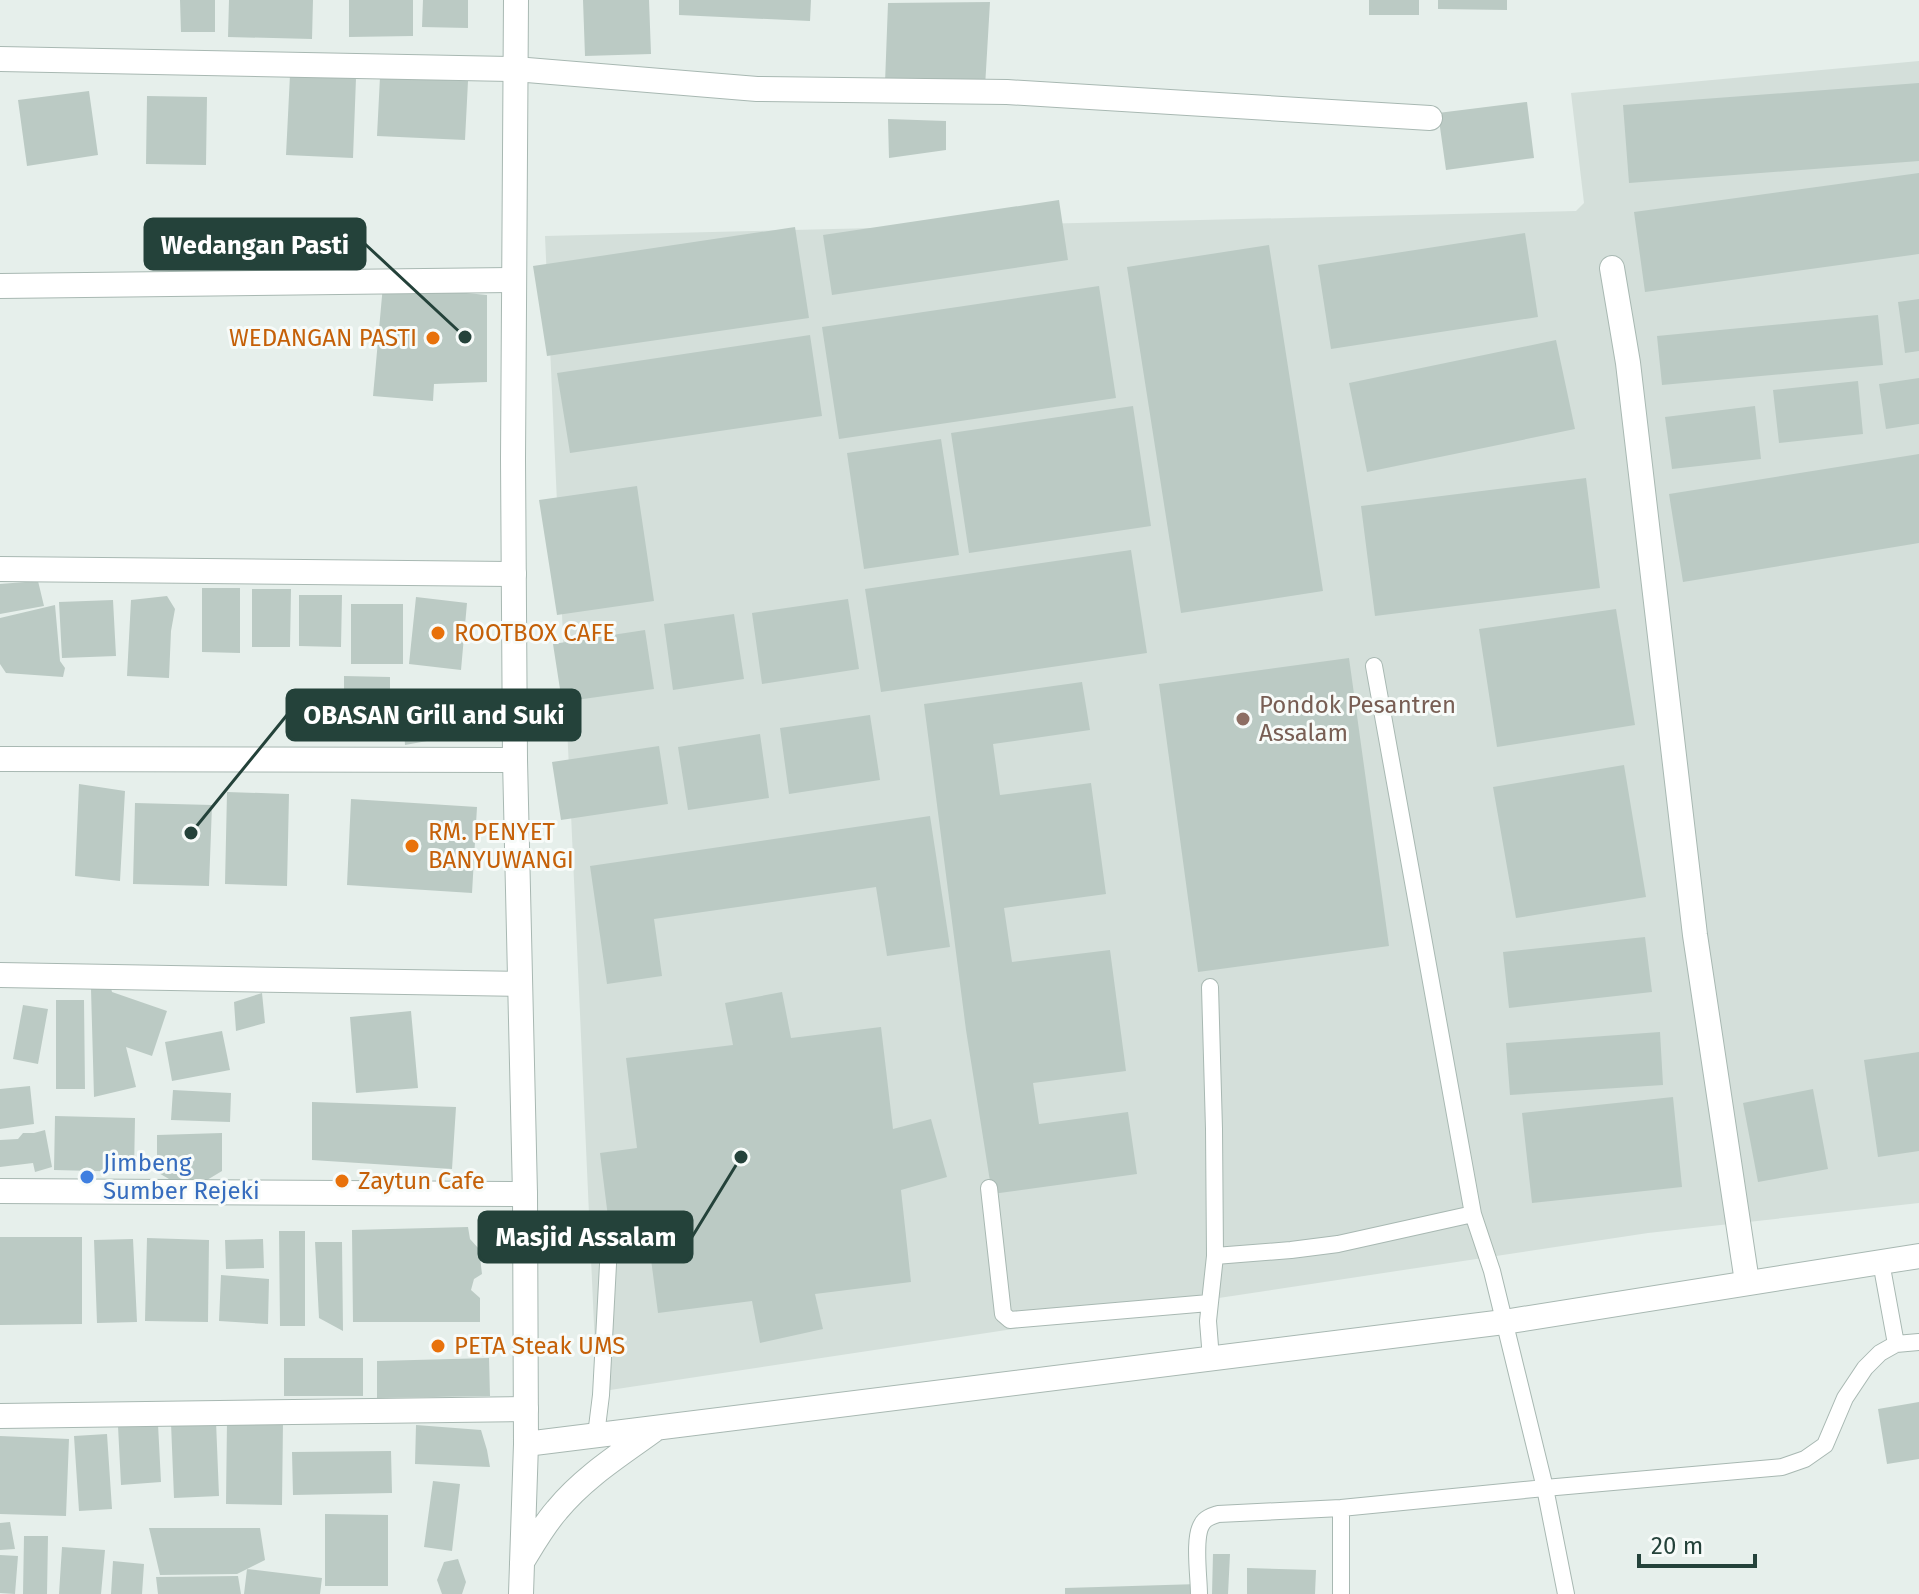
<svg xmlns="http://www.w3.org/2000/svg" width="1919" height="1594" viewBox="0 0 1919 1594" font-family="'Fira Sans',sans-serif">
<style>
.built{fill:#d4dfda}
.building{fill:#bbcac4}
.lines{fill:none;stroke-linecap:round;stroke-linejoin:round}
.service-casing{stroke:#a8b8b2;stroke-width:18}
.minor-casing{stroke:#a8b8b2;stroke-width:26}
.tertiary-casing{stroke:#a8b8b2;stroke-width:26}
.service{stroke:#fff;stroke-width:16}
.minor{stroke:#fff;stroke-width:24}
.tertiary{stroke:#fff;stroke-width:24}
.food-dot{fill:#e8710a;stroke:#f7fbf9;stroke-width:3}
.education-dot{fill:#8d6e63;stroke:#f7fbf9;stroke-width:3}
.shop-dot{fill:#3f7fe0;stroke:#f7fbf9;stroke-width:3}
.labels{text-anchor:middle;dominant-baseline:central;stroke-width:6;stroke-linejoin:round;paint-order:stroke}
.food-label{font-size:24px;fill:#c56008;stroke:#f7fbf9;text-anchor:start}
.education-label{font-size:24px;fill:#785e54;stroke:#f7fbf9;text-anchor:start}
.shop-label{font-size:24px;fill:#366cbe;stroke:#f7fbf9;text-anchor:start}
.leader{fill:none;stroke:#24423a;stroke-width:3}
.callout-dot{fill:#24423a;stroke:#f7fbf9;stroke-width:3}
.callout{fill:#24423a;stroke:#24423a;stroke-width:3}
.callout-label{font-size:26px;text-anchor:middle;font-weight:bold;fill:#fff}
</style>
<rect width="100%" height="100%" fill="#e6efeb"/>
<!-- built -->
<path class="built" d="M 1919,61 L 1919,1203 L 1648,1233 L 597,1392 L 545,236 L 1576,211 L 1584,203 L 1571,93 Z"/>
<!-- building -->
<path class="building" d="M 180,0 L 215,0 L 215,32 L 181,32 Z
M 229,0 L 313,0 L 312,39 L 228,37 Z
M 349,0 L 413,0 L 413,36 L 349,37 Z
M 423,0 L 468,0 L 468,28 L 422,27 Z
M 583,0 L 649,0 L 651,54 L 585,56 Z
M 679,0 L 811,0 L 810,21 L 679,15 Z
M 1369,0 L 1419,0 L 1419,15 L 1369,15 Z
M 1438,0 L 1507,0 L 1507,10 L 1438,9 Z
M 990,2 L 985,87 L 885,83 L 888,3 Z
M 290,75 L 356,78 L 353,158 L 286,155 Z
M 380,77 L 468,81 L 465,140 L 377,136 Z
M 1919,83 L 1919,161 L 1629,183 L 1623,105 Z
M 89,91 L 98,155 L 27,166 L 18,100 Z
M 147,96 L 207,97 L 206,165 L 146,164 Z
M 1527,102 L 1534,158 L 1446,170 L 1438,113 Z
M 888,119 L 946,121 L 946,150 L 889,158 Z
M 1919,173 L 1919,254 L 1645,292 L 1634,212 Z
M 1059,200 L 1068,260 L 832,295 L 823,235 Z
M 795,227 L 809,318 L 547,356 L 533,266 Z
M 1525,233 L 1538,317 L 1331,349 L 1318,265 Z
M 1269,245 L 1323,591 L 1181,613 L 1127,267 Z
M 383,285 L 487,295 L 487,382 L 434,384 L 433,401 L 373,396 Z
M 1099,286 L 1116,398 L 839,439 L 822,327 Z
M 1919,299 L 1919,351 L 1905,353 L 1898,302 Z
M 1878,315 L 1883,365 L 1662,385 L 1657,336 Z
M 810,335 L 822,416 L 570,453 L 557,373 Z
M 1556,340 L 1575,429 L 1367,472 L 1349,383 Z
M 1919,378 L 1919,424 L 1886,429 L 1879,384 Z
M 1858,381 L 1863,434 L 1779,443 L 1773,390 Z
M 1133,406 L 1151,526 L 969,553 L 951,433 Z
M 1755,406 L 1761,459 L 1672,469 L 1665,417 Z
M 941,439 L 959,555 L 864,569 L 847,453 Z
M 1919,454 L 1919,543 L 1683,582 L 1669,494 Z
M 1586,478 L 1600,588 L 1375,616 L 1361,506 Z
M 637,486 L 654,601 L 557,615 L 539,500 Z
M 1131,550 L 1147,653 L 881,692 L 865,589 Z
M 38,581 L 44,606 L 0,614 L 0,584 Z
M 202,588 L 240,588 L 240,653 L 202,652 Z
M 252,589 L 291,589 L 290,647 L 252,647 Z
M 299,595 L 342,595 L 341,647 L 299,646 Z
M 167,596 L 175,609 L 171,631 L 169,678 L 127,676 L 131,600 Z
M 416,597 L 467,603 L 461,670 L 409,664 Z
M 848,599 L 859,669 L 762,684 L 752,613 Z
M 113,600 L 116,656 L 62,658 L 59,602 Z
M 351,604 L 403,604 L 403,664 L 351,664 Z
M 55,605 L 60,661 L 65,668 L 63,677 L 6,673 L 0,664 L 0,618 Z
M 1616,609 L 1635,725 L 1497,747 L 1479,629 Z
M 734,614 L 744,679 L 673,690 L 664,624 Z
M 645,630 L 654,689 L 562,702 L 553,644 Z
M 1349,658 L 1389,946 L 1198,972 L 1159,684 Z
M 344,676 L 390,677 L 390,739 L 344,738 Z
M 1082,682 L 1090,730 L 993,744 L 1000,795 L 1091,783 L 1106,894 L 1004,908 L 1012,962 L 1110,950 L 1126,1071 L 1033,1083 L 1039,1124 L 1128,1112 L 1137,1174 L 992,1194 L 966,1030 L 924,704 Z
M 472,700 L 473,739 L 442,740 L 441,701 Z
M 426,713 L 427,741 L 405,745 L 403,714 Z
M 870,715 L 880,780 L 789,794 L 780,728 Z
M 760,734 L 769,798 L 688,810 L 678,747 Z
M 659,746 L 668,804 L 561,820 L 552,762 Z
M 1624,765 L 1646,897 L 1516,918 L 1493,787 Z
M 79,784 L 125,791 L 120,881 L 75,876 Z
M 227,792 L 289,794 L 287,886 L 225,884 Z
M 351,799 L 477,807 L 472,893 L 347,885 Z
M 135,803 L 212,805 L 209,886 L 133,884 Z
M 930,816 L 950,947 L 887,956 L 876,887 L 654,919 L 662,976 L 607,984 L 590,866 Z
M 1645,937 L 1652,992 L 1509,1008 L 1503,952 Z
M 110,984 L 112,992 L 167,1011 L 152,1056 L 126,1047 L 136,1087 L 94,1097 L 91,989 Z
M 782,992 L 791,1038 L 881,1027 L 893,1129 L 931,1119 L 947,1177 L 901,1190 L 911,1282 L 815,1294 L 823,1329 L 760,1343 L 752,1301 L 658,1313 L 645,1213 L 608,1217 L 600,1153 L 637,1148 L 626,1058 L 733,1045 L 725,1003 Z
M 262,993 L 265,1023 L 236,1031 L 234,1002 Z
M 56,1000 L 84,1000 L 85,1089 L 56,1089 Z
M 23,1005 L 48,1009 L 38,1064 L 13,1059 Z
M 411,1011 L 418,1088 L 356,1093 L 350,1017 Z
M 222,1031 L 230,1070 L 172,1081 L 165,1042 Z
M 1660,1032 L 1663,1085 L 1510,1095 L 1506,1043 Z
M 1919,1052 L 1919,1151 L 1878,1157 L 1864,1060 Z
M 30,1086 L 34,1124 L 0,1129 L 0,1089 Z
M 1813,1089 L 1828,1169 L 1758,1182 L 1743,1103 Z
M 173,1090 L 231,1093 L 230,1122 L 171,1120 Z
M 1673,1097 L 1682,1187 L 1532,1203 L 1522,1113 Z
M 312,1102 L 456,1107 L 452,1169 L 312,1160 Z
M 55,1116 L 135,1118 L 134,1172 L 54,1170 Z
M 45,1130 L 52,1167 L 35,1172 L 33,1163 L 0,1167 L 0,1140 L 18,1139 L 23,1133 L 34,1133 Z
M 222,1133 L 222,1171 L 207,1180 L 169,1179 L 157,1172 L 157,1135 Z
M 468,1227 L 470,1239 L 479,1249 L 482,1274 L 474,1279 L 471,1290 L 480,1298 L 480,1322 L 353,1322 L 352,1230 Z
M 279,1231 L 305,1231 L 305,1326 L 280,1326 Z
M 0,1237 L 82,1237 L 82,1324 L 0,1325 Z
M 147,1238 L 209,1240 L 208,1322 L 145,1321 Z
M 133,1239 L 137,1322 L 97,1323 L 94,1240 Z
M 263,1239 L 264,1268 L 226,1269 L 225,1240 Z
M 315,1242 L 342,1242 L 343,1331 L 319,1318 Z
M 221,1275 L 269,1279 L 268,1324 L 219,1321 Z
M 284,1358 L 363,1358 L 363,1396 L 284,1396 Z
M 489,1358 L 490,1396 L 377,1398 L 377,1361 Z
M 1919,1402 L 1919,1459 L 1887,1464 L 1878,1409 Z
M 227,1420 L 283,1421 L 282,1505 L 226,1504 Z
M 216,1421 L 219,1496 L 174,1498 L 171,1423 Z
M 158,1424 L 161,1482 L 121,1485 L 118,1426 Z
M 416,1425 L 481,1430 L 487,1450 L 490,1467 L 415,1464 Z
M 107,1434 L 112,1509 L 79,1511 L 74,1436 Z
M 0,1436 L 69,1439 L 66,1516 L 0,1514 Z
M 391,1451 L 392,1493 L 293,1495 L 292,1452 Z
M 433,1481 L 460,1484 L 452,1551 L 424,1547 Z
M 325,1514 L 388,1515 L 388,1586 L 325,1586 Z
M 10,1522 L 15,1549 L 0,1550 L 0,1523 Z
M 149,1528 L 260,1528 L 265,1560 L 237,1574 L 160,1575 Z
M 24,1536 L 48,1536 L 47,1594 L 23,1594 Z
M 62,1547 L 105,1550 L 101,1594 L 59,1594 Z
M 1213,1554 L 1230,1554 L 1228,1594 L 1212,1594 Z
M 0,1555 L 18,1556 L 15,1594 L 0,1593 Z
M 458,1559 L 466,1582 L 462,1594 L 442,1594 L 437,1580 L 444,1562 Z
M 113,1561 L 144,1564 L 142,1594 L 111,1594 Z
M 1247,1568 L 1316,1570 L 1315,1594 L 1247,1594 Z
M 247,1569 L 322,1578 L 320,1594 L 244,1594 Z
M 238,1576 L 241,1594 L 158,1594 L 156,1577 Z
M 1199,1584 L 1199,1594 L 1065,1594 L 1065,1588 Z"/>
<g class="lines">
<defs>
<path id="service" d="M 1210,987 L 1214,1129 L 1215,1256 L 1208,1321 L 1211,1359
M 989,1188 L 1003,1314 L 1010,1320 L 1209,1303
M 1215,1256 L 1291,1250 L 1338,1244 L 1473,1214
M 1881,1262 L 1896,1344
M 596,1435 L 601,1395 L 610,1227
M 1199,1594 C 1199,1577 1193,1537 1202,1524 C 1205,1518 1212,1516 1218,1514 L 1341,1508 L 1545,1488 L 1492,1271 L 1473,1214 L 1374,666
M 1341,1594 L 1341,1508
M 1566,1594 L 1545,1488 L 1782,1467 L 1805,1459 L 1825,1445 L 1845,1398 L 1865,1368 L 1880,1353 L 1896,1344 L 1919,1342"/>
<path id="minor" d="M 0,59 L 515,69 L 757,89 L 1007,92 L 1430,118
M 1612,268 L 1628,363 L 1695,935 L 1747,1282
M 0,286 L 514,280
M 0,569 L 514,574
M 0,759 L 515,760
M 0,975 L 519,984
M 0,1191 L 525,1194
M 0,1416 L 526,1409"/>
<path id="tertiary" d="M 516,0 L 513,459 L 515,760 L 525,1194 L 526,1444 L 1504,1322 L 1919,1256
M 522,1562 C 533,1544 543,1526 557,1510 C 584,1477 621,1454 654,1430
M 521,1594 L 526,1444"/>
</defs>
<!-- service casing -->
<use href="#service" class="service-casing"/>
<!-- minor casing -->
<use href="#minor" class="minor-casing"/>
<!-- tertiary casing -->
<use href="#tertiary" class="tertiary-casing"/>
<!-- service -->
<use href="#service" class="service"/>
<!-- minor -->
<use href="#minor" class="minor"/>
<!-- tertiary -->
<use href="#tertiary" class="tertiary"/>
</g>
<!-- markers -->
<g class="food-dot">
<circle cx="433" cy="338" r="8"/>
<circle cx="438" cy="633" r="8"/>
<circle cx="412" cy="846" r="8"/>
<circle cx="342" cy="1181" r="8"/>
<circle cx="438" cy="1346" r="8"/>
</g>
<circle class="education-dot" cx="1243" cy="719" r="8"/>
<circle class="shop-dot" cx="87" cy="1177" r="8"/>
<g class="labels">
<!-- food labels -->
<g class="food-label">
<text x="417" y="338" text-anchor="end">WEDANGAN PASTI</text>
<text x="454" y="633">ROOTBOX CAFE</text>
<text x="428" y="832">RM. PENYET<tspan x="428" dy="28">BANYUWANGI</tspan></text>
<text x="358" y="1181">Zaytun Cafe</text>
<text x="454" y="1346">PETA Steak UMS</text>
</g>
<!-- education labels -->
<g class="education-label">
<text x="1259" y="705">Pondok Pesantren<tspan x="1259" dy="28">Assalam</tspan></text>
</g>
<!-- shop labels -->
<g class="shop-label">
<text x="103" y="1163">Jimbeng<tspan x="103" dy="28">Sumber Rejeki</tspan></text>
</g>
</g>
<!-- callouts -->
<path class="leader" d="M465 337L365 244M191 833L287 715M741 1157L692 1237"/>
<g class="callout-dot">
<circle cx="465" cy="337" r="8"/>
<circle cx="191" cy="833" r="8"/>
<circle cx="741" cy="1157" r="8"/>
</g>
<g class="callout">
<rect x="145" y="219" width="220" height="50" rx="8"/>
<rect x="287" y="690" width="293" height="50" rx="8"/>
<rect x="479" y="1212" width="213" height="50" rx="8"/>
</g>
<g class="callout-label">
<text x="255" y="254">Wedangan Pasti</text>
<text x="434" y="724">OBASAN Grill and Suki</text>
<text x="586" y="1246">Masjid Assalam</text>
</g>
<!-- scale -->
<path d="M1639 1554v12h116v-12" fill="none" stroke="#24423a" stroke-width="4"/>
<text x="1651" y="1554" font-size="24" fill="#24423a" stroke="#f7fbf9" stroke-width="6" paint-order="stroke">20 m</text>
</svg>
